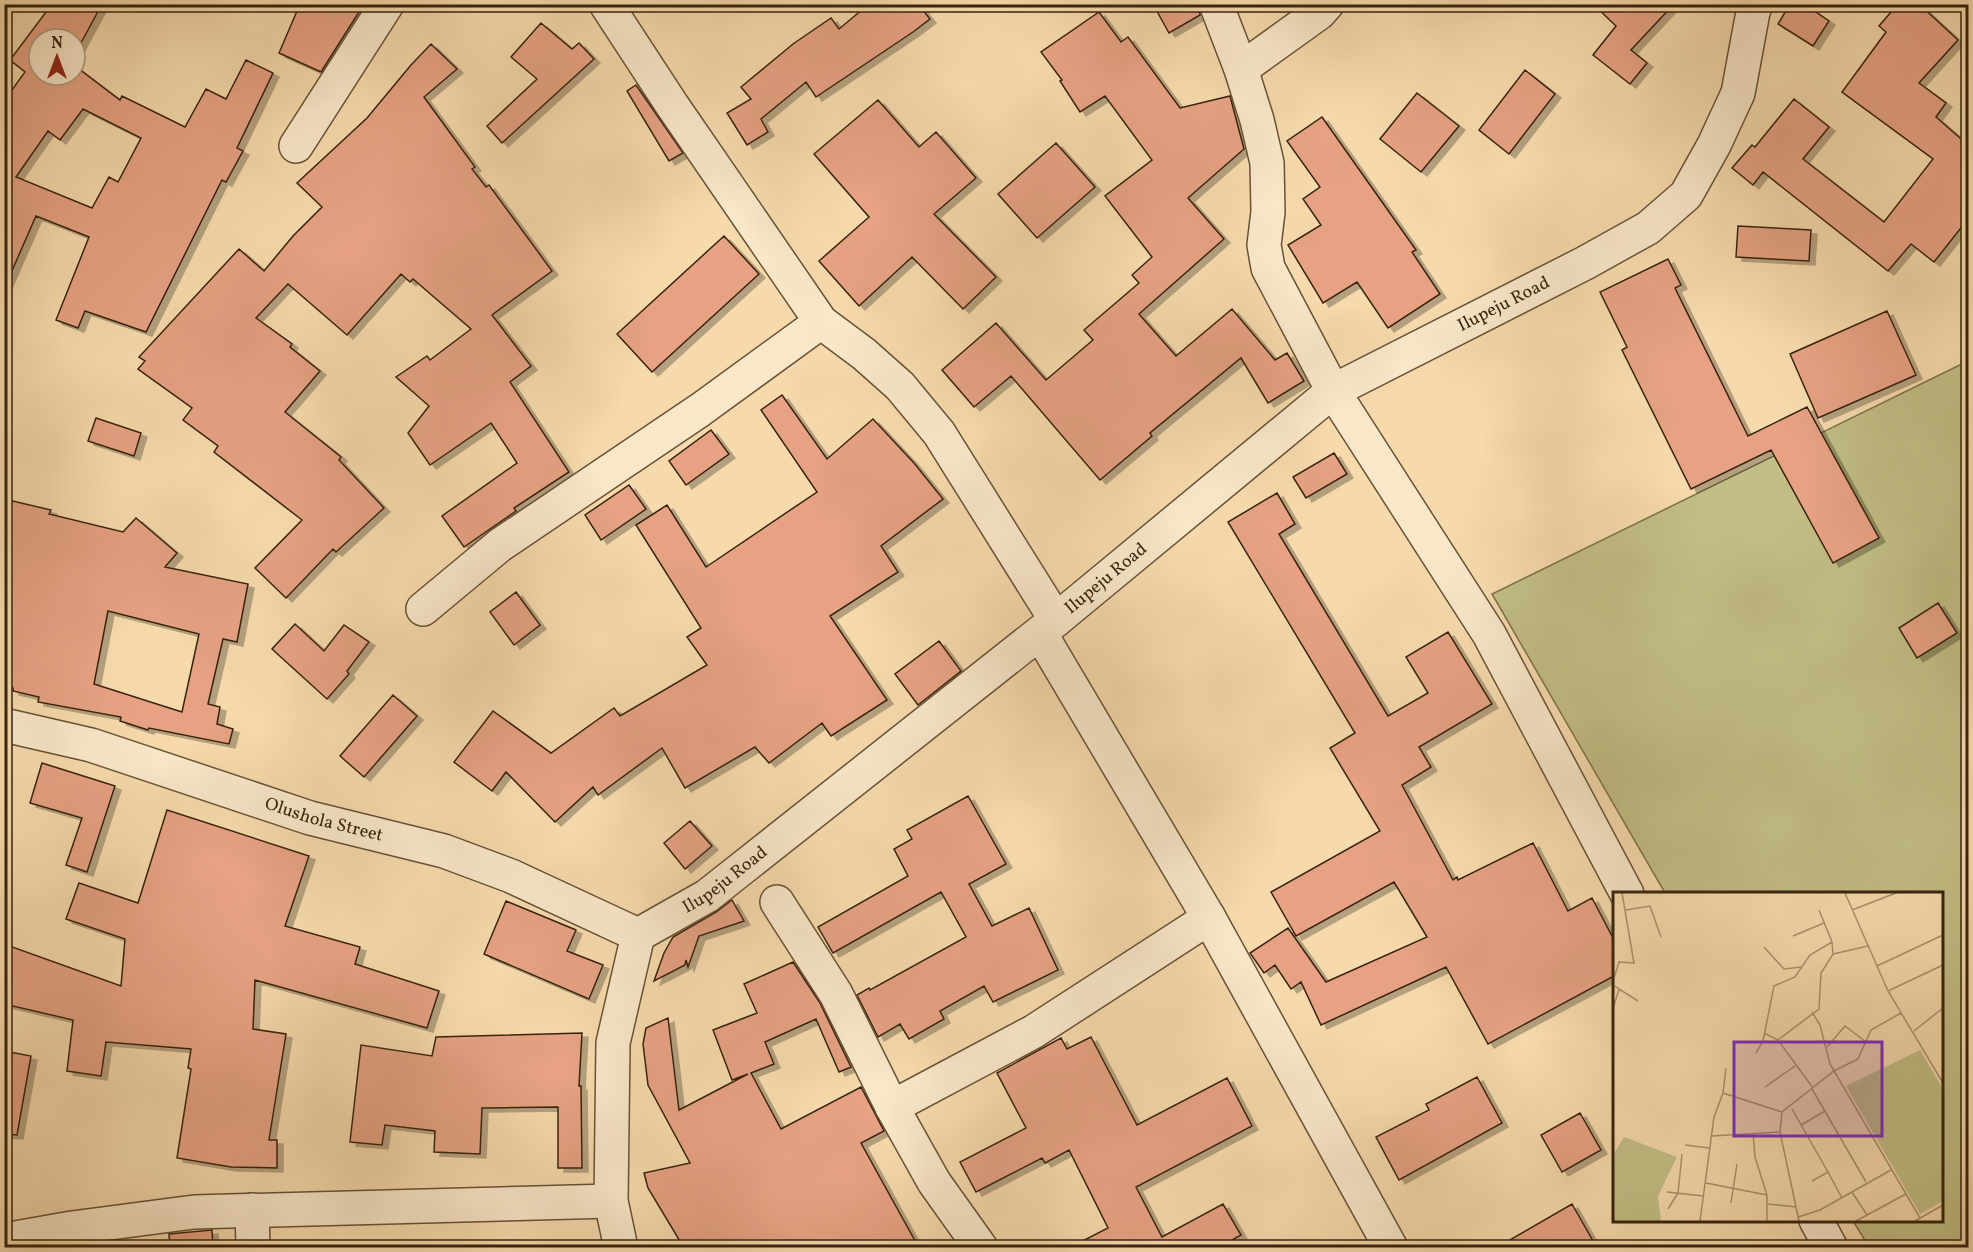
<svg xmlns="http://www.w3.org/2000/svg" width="1973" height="1252" viewBox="0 0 1973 1252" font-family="Vollkorn,serif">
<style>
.green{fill:#c2be85;stroke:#7c714a;stroke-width:1.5}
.building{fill:#e6a283;stroke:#37240f;stroke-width:1.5;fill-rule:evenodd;filter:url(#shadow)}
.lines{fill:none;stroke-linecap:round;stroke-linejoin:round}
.minor-casing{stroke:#675236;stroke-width:36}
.minor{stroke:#f9e7c9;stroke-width:33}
.labels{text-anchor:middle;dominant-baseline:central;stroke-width:4.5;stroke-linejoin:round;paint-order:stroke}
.street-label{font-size:18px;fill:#37240f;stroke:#f9e7c9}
.inset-road{fill:none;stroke:#aa916d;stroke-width:1.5}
.view{fill:#7b2cbf;fill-opacity:0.15;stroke:#7b2cbf;stroke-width:3}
.inset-edge{fill:none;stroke:#37240f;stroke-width:3}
</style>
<defs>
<filter id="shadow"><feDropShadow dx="6" dy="4" stdDeviation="0" flood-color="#0004"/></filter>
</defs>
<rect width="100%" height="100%" fill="#f6daac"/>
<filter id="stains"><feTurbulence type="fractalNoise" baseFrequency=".00333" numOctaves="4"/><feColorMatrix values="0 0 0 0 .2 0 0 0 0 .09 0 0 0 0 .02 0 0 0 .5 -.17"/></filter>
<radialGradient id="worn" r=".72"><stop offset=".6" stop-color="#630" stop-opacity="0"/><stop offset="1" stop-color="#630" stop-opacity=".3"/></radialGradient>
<!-- green -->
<path class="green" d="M 1968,361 L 1968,1247 L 1869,1247 L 1853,1221 L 1942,1220 L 1942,894 L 1665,893 L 1492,594 Z"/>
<!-- building -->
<path class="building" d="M 52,4 L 102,4 L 75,54 L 75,39 L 39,39 L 39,75 L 75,75 L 75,66 L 120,100 L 122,96 L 185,127 L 206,89 L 226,99 L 246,60 L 273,73 L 237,148 L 243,151 L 226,182 L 222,180 L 146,332 L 85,311 L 78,328 L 56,320 L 89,237 L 36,216 L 4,289 L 4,101 L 25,72 L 10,60 ZM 83,109 L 141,138 L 118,182 L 109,177 L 92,208 L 16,177 L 48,131 L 60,140 Z
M 300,4 L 364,4 L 321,72 L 279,53 Z
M 869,4 L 918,4 L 930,19 L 913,32 L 816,97 L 806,82 L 761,119 L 768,132 L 747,145 L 727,113 L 751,99 L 741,87 L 793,44 L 831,18 L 839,29 Z
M 1153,4 L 1198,4 L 1200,15 L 1169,33 Z
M 1593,4 L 1674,4 L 1631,50 L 1647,63 L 1630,84 L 1593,55 L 1616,26 Z
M 1790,4 L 1804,4 L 1829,21 L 1813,46 L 1778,24 Z
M 1898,4 L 1919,4 L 1958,40 L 1919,83 L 1946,103 L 1936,117 L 1968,145 L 1968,219 L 1934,262 L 1911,244 L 1888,271 L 1763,172 L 1753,185 L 1732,168 L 1752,145 L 1755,147 L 1794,99 L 1829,127 L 1803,159 L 1884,222 L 1933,159 L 1842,92 L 1886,32 L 1879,26 Z
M 1099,12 L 1121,42 L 1128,37 L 1180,108 L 1230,96 L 1244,149 L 1188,198 L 1224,239 L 1139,314 L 1176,356 L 1232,309 L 1275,360 L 1287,353 L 1304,381 L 1268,403 L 1241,358 L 1150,433 L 1152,436 L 1100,480 L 1011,376 L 974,407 L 942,370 L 996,323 L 1046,380 L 1093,340 L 1084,330 L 1139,283 L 1132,275 L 1152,257 L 1105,196 L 1152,160 L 1105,96 L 1080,112 L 1060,81 L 1062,80 L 1041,52 Z
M 541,23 L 572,49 L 579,43 L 594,59 L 502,143 L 487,126 L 537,79 L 511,57 Z
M 431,44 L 457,69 L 424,97 L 475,167 L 472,169 L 486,187 L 489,185 L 552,271 L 492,315 L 531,366 L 510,382 L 569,472 L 514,508 L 516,511 L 464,547 L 442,516 L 517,463 L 491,423 L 430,465 L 408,433 L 429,406 L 396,377 L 427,356 L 430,360 L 471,329 L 413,279 L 410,282 L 401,274 L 347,335 L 288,284 L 256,318 L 292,344 L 290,347 L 320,371 L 285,412 L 341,457 L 339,460 L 384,508 L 336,552 L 333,549 L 286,598 L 255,568 L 302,520 L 214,452 L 218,446 L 183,420 L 192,408 L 138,369 L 145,361 L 139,357 L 239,249 L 264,271 L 293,236 L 322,207 L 297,183 L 367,118 L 411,65 Z
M 1525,70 L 1555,94 L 1509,154 L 1479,130 Z
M 636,85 L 683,153 L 669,161 L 627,91 Z
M 1417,93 L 1459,126 L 1421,172 L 1380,139 Z
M 878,100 L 919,147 L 936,132 L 976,178 L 934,214 L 996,277 L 963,309 L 912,257 L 859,306 L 819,261 L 869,217 L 814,154 Z
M 1322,117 L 1416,250 L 1412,252 L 1440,294 L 1388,328 L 1357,282 L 1323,303 L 1288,245 L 1321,225 L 1303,199 L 1320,187 L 1287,141 Z
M 1056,143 L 1095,187 L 1037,238 L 998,194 Z
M 1738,226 L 1811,230 L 1809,261 L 1736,257 Z
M 724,236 L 759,274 L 652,372 L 617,334 Z
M 1668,259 L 1681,285 L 1675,288 L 1748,436 L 1807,407 L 1879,538 L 1833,563 L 1771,450 L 1691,489 L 1622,350 L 1627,347 L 1600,292 Z
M 1887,311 L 1916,375 L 1818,418 L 1790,354 Z
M 782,395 L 827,459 L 873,419 L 914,463 L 943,499 L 881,546 L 898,572 L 830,616 L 887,700 L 831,736 L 822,723 L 769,763 L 755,747 L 685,788 L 662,748 L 598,795 L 593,787 L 555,822 L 506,772 L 492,791 L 454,762 L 493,711 L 551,753 L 614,708 L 620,716 L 707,665 L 687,637 L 701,628 L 636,525 L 667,505 L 706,567 L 817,492 L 761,410 Z
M 96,418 L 141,433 L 134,456 L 88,441 Z
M 711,430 L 729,454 L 686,485 L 669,461 Z
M 1334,453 L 1347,474 L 1306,498 L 1293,477 Z
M 629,485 L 646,509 L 601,540 L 585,515 Z
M 1277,493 L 1295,524 L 1279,534 L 1388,716 L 1428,693 L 1406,657 L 1448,632 L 1492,704 L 1419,747 L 1431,767 L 1402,785 L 1453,880 L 1457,877 L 1458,880 L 1533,843 L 1568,911 L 1592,898 L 1614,940 L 1614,976 L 1488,1044 L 1446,967 L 1321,1025 L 1301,982 L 1291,989 L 1275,965 L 1264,973 L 1250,953 L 1288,928 L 1326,982 L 1427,937 L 1394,882 L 1296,936 L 1271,892 L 1380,831 L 1330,748 L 1355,733 L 1228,522 Z
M 4,499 L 51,510 L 49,514 L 123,532 L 136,518 L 177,553 L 165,567 L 248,584 L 237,642 L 223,639 L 208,704 L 220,707 L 217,724 L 233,729 L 229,744 L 149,728 L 148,730 L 120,721 L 121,717 L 38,702 L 39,697 L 13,691 L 13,688 L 4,686 ZM 108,611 L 199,634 L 182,712 L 94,684 Z
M 516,592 L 540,625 L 514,645 L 490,612 Z
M 1938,603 L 1957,633 L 1917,658 L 1899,628 Z
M 295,624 L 324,651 L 344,625 L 369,642 L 347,671 L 349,674 L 327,699 L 272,649 Z
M 939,641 L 961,671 L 918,705 L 895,674 Z
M 393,695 L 417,716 L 364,777 L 340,756 Z
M 42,763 L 115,786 L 87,872 L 66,865 L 82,818 L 30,803 Z
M 968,796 L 1006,864 L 969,884 L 992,926 L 1029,908 L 1058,970 L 993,1002 L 984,986 L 940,1011 L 944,1019 L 909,1039 L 900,1024 L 878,1037 L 857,995 L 869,988 L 870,990 L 966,937 L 941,892 L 833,953 L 818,927 L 908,876 L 894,849 L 912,839 L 907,830 Z
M 167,810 L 309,856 L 285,926 L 360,947 L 355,964 L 439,991 L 427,1028 L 255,980 L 253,1029 L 286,1034 L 269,1140 L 277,1140 L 277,1168 L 231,1167 L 177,1158 L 191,1069 L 188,1068 L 191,1049 L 106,1042 L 101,1076 L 67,1071 L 73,1020 L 4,1004 L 4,944 L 121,986 L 125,939 L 66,919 L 79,883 L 138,903 Z
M 690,821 L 712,846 L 685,869 L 664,843 Z
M 732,900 L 744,921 L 699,936 L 688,967 L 686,960 L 685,965 L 654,981 L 664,953 L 673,937 L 716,912 Z
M 506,901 L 576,930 L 567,951 L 603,965 L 589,999 L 484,954 Z
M 793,962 L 820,1003 L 851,1067 L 839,1072 L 816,1019 L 765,1042 L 774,1064 L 751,1073 L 781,1129 L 861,1087 L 884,1131 L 861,1143 L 919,1248 L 684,1248 L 648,1188 L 644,1173 L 690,1163 L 648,1085 L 643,1044 L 646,1028 L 668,1018 L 679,1110 L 748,1074 L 732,1080 L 713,1030 L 757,1013 L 744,984 Z
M 582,1033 L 579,1086 L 581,1086 L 582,1168 L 558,1168 L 558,1107 L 482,1108 L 480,1154 L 434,1152 L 435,1131 L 385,1125 L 382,1145 L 350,1142 L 361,1045 L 432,1056 L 436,1037 Z
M 1091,1037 L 1137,1125 L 1227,1078 L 1252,1126 L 1136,1187 L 1162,1237 L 1223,1204 L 1241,1235 L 1218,1248 L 1069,1248 L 1108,1228 L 1069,1150 L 1045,1163 L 1042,1158 L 976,1192 L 960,1162 L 1026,1128 L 997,1073 L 1061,1038 L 1067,1049 Z
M 4,1051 L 31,1056 L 17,1135 L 4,1134 Z
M 1477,1077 L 1502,1123 L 1399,1180 L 1376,1137 L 1429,1110 L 1426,1104 Z
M 1580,1113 L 1601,1150 L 1562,1172 L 1541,1135 Z
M 1572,1204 L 1597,1248 L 1496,1248 Z
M 212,1230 L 213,1248 L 170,1248 L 169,1234 Z"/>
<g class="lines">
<defs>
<g id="minor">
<path d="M 606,4 L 672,105 L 821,322 L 864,354 L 900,386 L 939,433 L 1056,620"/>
<path d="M 1216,4 L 1241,69 L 1257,120 L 1267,163 L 1268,212 L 1264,245 L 1268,268 L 1333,391 L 1489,634 L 1627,894"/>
<path d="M 1241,69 L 1319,13 L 1327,4"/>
<path d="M 296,146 L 387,4"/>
<path d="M 423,609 L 500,545 L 700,410 L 821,322"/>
<path d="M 1040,633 L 1209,918 L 1391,1248"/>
<path id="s1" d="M 4,725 L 91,745 L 310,818 L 444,851 L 511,876 L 638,935"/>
<path d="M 777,902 L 836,994 L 892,1107 L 934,1182 L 981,1248"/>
<path d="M 892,1107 L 1033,1032 L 1209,918"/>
<path d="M 252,1210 L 253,1248"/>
<path d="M 1816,1220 L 1831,1248"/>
<path d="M 4,1240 L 72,1228 L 194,1212 L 611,1201"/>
<path id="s2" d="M 621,1248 L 611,1201 L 613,1043 L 638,935 L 707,896 L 1056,620 L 1333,391 L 1585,263 L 1648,228 L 1686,195 L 1714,145 L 1738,93 L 1753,12 L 1756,4"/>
</g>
</defs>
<!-- minor casing -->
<use href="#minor" class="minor-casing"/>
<!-- minor -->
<use href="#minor" class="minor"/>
</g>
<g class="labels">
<!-- street labels -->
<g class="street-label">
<text stroke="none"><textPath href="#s2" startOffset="1392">Ilupeju Road</textPath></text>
<text stroke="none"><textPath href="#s2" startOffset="906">Ilupeju Road</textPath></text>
<text stroke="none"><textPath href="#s1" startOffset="334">Olushola Street</textPath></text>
<text stroke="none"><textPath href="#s2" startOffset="420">Ilupeju Road</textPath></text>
</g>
</g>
<!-- overview -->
<g transform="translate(1613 892)">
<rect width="330" height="330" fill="#f6daac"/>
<path d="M 307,158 L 330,197 L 330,309 L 307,322 L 233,194 ZM 11,245 L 64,265 L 45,304 L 48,329 L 0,329 L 0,263 Z" fill="#c2be85"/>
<path class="inset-road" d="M 232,1 L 275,99 L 330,191M 13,18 L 37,14 L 48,45M 206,18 L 219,50 L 220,62 L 255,54M 239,18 L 283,1M 180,44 L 211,31M 151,55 L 171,77 L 188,75M 264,74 L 330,43M 0,89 L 6,70 L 21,71 L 9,1M 0,93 L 6,97 L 0,117M 6,97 L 25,109M 275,99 L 330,73M 199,120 L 207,133 L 217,172 L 307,326M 301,139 L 330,116M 151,141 L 165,148 L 200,196M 165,148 L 206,117 L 208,81 L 220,62M 214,155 L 232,134 L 253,150M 143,161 L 150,149 L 161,94 L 182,85 L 197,63 L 219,50M 152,195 L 182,174M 199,197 L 253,290M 110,201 L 169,220M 179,217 L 215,280M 188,233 L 212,219M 140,241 L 142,265 L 154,303 L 154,329M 99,244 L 167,240M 72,253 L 96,256M 199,289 L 215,280 L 229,306M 93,291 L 154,303M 54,300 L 90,304M 239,300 L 254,323M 118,311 L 124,272M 155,312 L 183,315M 55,317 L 65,301 L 69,262M 185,325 L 207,318 L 278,278M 87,329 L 101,225 L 110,201 L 113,176M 186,329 L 167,240 L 169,220 L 221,179 L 245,167 L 258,138 L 288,121M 243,329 L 293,302M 302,329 L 330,313"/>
<path class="view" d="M 121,150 L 269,150 L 269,244 L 121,244 Z"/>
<rect width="330" height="330" class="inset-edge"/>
</g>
<!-- margin -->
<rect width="1973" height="1252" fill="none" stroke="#f6daac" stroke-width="24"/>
<rect x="6" y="6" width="1961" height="1240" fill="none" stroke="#37240f" stroke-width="3"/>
<rect x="12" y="12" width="1949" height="1228" fill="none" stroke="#37240f" stroke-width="1.5"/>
<!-- north arrow -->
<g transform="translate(57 57)"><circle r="28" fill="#f9e7c9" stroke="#ab997f" stroke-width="1.5"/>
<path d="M0-4.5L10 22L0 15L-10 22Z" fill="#8f2418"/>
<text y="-9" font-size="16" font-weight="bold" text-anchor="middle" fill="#37240f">N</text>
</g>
<rect width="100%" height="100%" filter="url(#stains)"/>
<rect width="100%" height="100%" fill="url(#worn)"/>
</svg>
